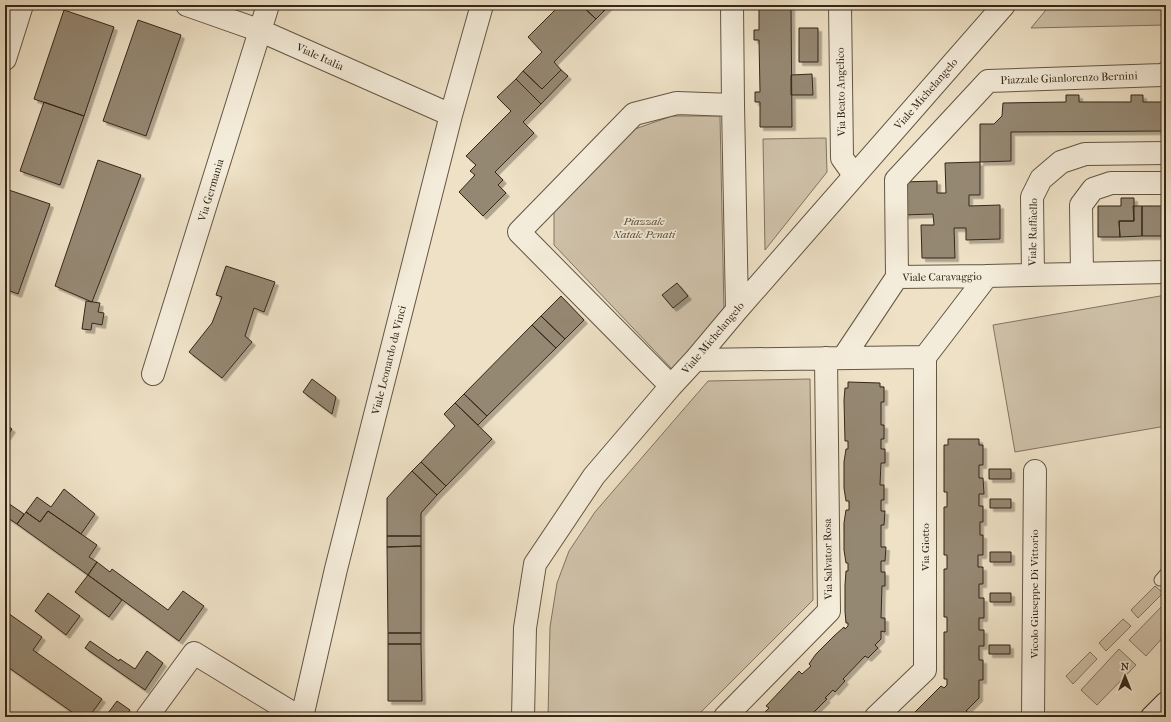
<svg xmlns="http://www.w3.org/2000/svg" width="1171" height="722" viewBox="0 0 1171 722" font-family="'IM FELL French Canon',serif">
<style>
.green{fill:#cec1a9;stroke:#817461}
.building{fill:#958873;stroke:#342719;filter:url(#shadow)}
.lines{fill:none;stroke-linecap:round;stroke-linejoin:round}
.service-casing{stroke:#625644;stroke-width:13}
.minor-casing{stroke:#625644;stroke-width:24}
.secondary-casing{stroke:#342719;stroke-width:24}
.service{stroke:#f4ecda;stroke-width:11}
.minor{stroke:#f4ecda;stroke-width:22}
.secondary{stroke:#f4ecda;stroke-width:22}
.labels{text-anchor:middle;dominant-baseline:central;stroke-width:3.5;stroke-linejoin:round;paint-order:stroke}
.street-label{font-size:11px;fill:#342719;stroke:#f4ecda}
.park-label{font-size:11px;font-style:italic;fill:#5a4e3d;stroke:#f4ecda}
</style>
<defs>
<filter id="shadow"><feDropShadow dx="3.5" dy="3.5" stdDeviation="0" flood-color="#0004"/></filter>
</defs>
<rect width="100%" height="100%" fill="#eee1c6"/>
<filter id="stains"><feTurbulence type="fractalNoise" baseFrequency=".005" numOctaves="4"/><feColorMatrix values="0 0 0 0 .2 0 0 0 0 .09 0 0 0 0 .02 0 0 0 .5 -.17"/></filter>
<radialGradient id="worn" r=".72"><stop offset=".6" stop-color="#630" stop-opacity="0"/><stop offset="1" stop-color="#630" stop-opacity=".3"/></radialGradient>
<!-- green -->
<path class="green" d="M 1050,5 L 1166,5 L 1166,25 L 1031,28 Z
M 672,116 L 720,116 L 724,311 L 672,369 L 554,245 L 554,208 L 632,130 Z
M 826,138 L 827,172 L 765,250 L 763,139 Z
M 1166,295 L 1166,426 L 1015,452 L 993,325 Z
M 810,379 L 813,600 L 696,717 L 548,717 L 550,627 L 557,583 L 569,551 L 595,512 L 708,381 Z
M 1155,586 L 1163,593 L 1138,618 L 1131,610 Z
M 1166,602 L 1166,634 L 1146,656 L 1129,640 Z
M 1123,619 L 1131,626 L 1106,651 L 1099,643 Z
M 1119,649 L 1136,665 L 1097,705 L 1081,690 Z
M 1090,652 L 1097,659 L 1073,684 L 1066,676 Z"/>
<!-- building -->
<path class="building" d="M 560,5 L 581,5 L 596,19 L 554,62 L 561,70 L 542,89 L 523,71 L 542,52 L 528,37 Z
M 581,5 L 598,5 L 604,11 L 596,19 Z
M 598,5 L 610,5 L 604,11 Z
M 759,5 L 791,5 L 792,127 L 760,127 L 760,102 L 755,102 L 755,92 L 760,92 L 759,40 L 754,40 L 754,30 L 759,30 Z
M 64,10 L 114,27 L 84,116 L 34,99 Z
M 138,20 L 181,35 L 146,136 L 103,121 Z
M 799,28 L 818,28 L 818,62 L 799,62 Z
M 561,70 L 568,76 L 541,104 L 516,79 L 523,71 L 542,89 Z
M 812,74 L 813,95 L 791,95 L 791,75 Z
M 516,79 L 541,104 L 523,122 L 534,133 L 495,172 L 503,180 L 498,185 L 506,193 L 483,216 L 459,192 L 475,175 L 470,171 L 476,165 L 466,156 L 511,111 L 497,97 Z
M 1066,95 L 1079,95 L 1079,102 L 1131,102 L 1131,95 L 1143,95 L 1143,102 L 1166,102 L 1166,131 L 1011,132 L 1011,161 L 980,162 L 980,124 L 994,124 L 1002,116 L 1003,103 L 1066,102 Z
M 44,102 L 84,116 L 60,185 L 20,171 Z
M 98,160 L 141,175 L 92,302 L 55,286 Z
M 980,162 L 980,195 L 969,195 L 969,206 L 1000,205 L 1000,239 L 966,240 L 966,228 L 954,228 L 955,258 L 922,258 L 921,225 L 934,225 L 933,214 L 903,215 L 902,182 L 937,181 L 937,193 L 946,193 L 945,163 Z
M 6,189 L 50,204 L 18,294 L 5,289 Z
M 1121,198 L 1134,198 L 1134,221 L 1119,221 L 1120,237 L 1098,237 L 1098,206 L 1121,206 Z
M 1133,206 L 1142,206 L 1142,236 L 1120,237 L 1119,221 L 1134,221 Z
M 1142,206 L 1166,206 L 1166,236 L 1142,236 Z
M 226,266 L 275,282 L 264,312 L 254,308 L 245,336 L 252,342 L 222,378 L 189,352 L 212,323 L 222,297 L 216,295 Z
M 677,283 L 688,296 L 673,308 L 662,295 Z
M 561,296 L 584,320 L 565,339 L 541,316 Z
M 86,301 L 100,303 L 98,312 L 104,313 L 102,325 L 92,323 L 91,330 L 82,329 Z
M 541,316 L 565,339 L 556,348 L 532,325 Z
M 532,325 L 556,348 L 487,416 L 464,394 Z
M 312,379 L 336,397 L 332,414 L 303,392 Z
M 848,382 L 880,383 L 880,387 L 884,387 L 884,402 L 881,402 L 881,425 L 884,425 L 884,439 L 881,439 L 881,449 L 885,449 L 885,463 L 881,463 L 880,485 L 884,485 L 884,500 L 881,500 L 881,511 L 885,511 L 884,525 L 881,525 L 881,547 L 886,547 L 885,561 L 881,561 L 881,572 L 885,572 L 885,586 L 882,586 L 881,618 L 885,618 L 885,632 L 881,631 L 881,639 L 875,645 L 878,648 L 868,658 L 865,656 L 843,679 L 845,681 L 835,692 L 833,690 L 825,698 L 827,699 L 812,714 L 810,712 L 804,717 L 760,717 L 769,708 L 766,706 L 799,671 L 802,674 L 811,666 L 809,664 L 816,654 L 834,636 L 844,627 L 845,629 L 848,626 L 848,623 L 846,623 L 845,611 L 845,585 L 846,571 L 848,571 L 848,563 L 846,563 L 844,550 L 844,523 L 846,510 L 849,510 L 849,501 L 846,501 L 844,488 L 844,462 L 846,449 L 848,449 L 848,441 L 845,441 L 844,400 L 845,388 L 848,388 Z
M 464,394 L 487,416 L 478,425 L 455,403 Z
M 455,403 L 492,439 L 446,486 L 421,462 L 455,426 L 444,414 Z
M 5,424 L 12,429 L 5,439 Z
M 948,439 L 979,439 L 979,445 L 983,445 L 983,465 L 979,465 L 979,478 L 983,478 L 984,494 L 979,494 L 979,506 L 983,506 L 983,522 L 980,522 L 980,535 L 983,535 L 983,555 L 978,555 L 978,567 L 983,567 L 983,584 L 979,584 L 979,598 L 984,598 L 984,618 L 979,618 L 979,630 L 984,630 L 984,646 L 979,646 L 979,660 L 983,660 L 983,680 L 979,680 L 979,698 L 966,711 L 970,714 L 967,717 L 910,717 L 941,686 L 944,688 L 947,685 L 947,679 L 944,679 L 944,632 L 947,632 L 947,617 L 944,617 L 944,569 L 947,569 L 947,555 L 944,555 L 944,507 L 947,507 L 947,492 L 944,492 L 944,445 L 948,445 Z
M 421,462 L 446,486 L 437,495 L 412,471 Z
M 989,469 L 1011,469 L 1011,479 L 989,479 Z
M 412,471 L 437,495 L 421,513 L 421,536 L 387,536 L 387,498 Z
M 64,489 L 95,514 L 81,534 L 48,511 L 40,522 L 26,512 L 37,497 L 51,507 Z
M 990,499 L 1011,499 L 1011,508 L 990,508 Z
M 5,501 L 24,514 L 17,524 L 5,516 Z
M 48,511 L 97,545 L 89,557 L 97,562 L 88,575 L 17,524 L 26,512 L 40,522 Z
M 387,536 L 421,536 L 421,546 L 387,547 Z
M 421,546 L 421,633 L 388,633 L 387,547 Z
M 990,552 L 1011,552 L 1011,562 L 990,562 Z
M 97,562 L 110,572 L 112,569 L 168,610 L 183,591 L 204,606 L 179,641 L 88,575 Z
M 88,575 L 122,600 L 109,617 L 75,592 Z
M 48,593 L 80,616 L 66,635 L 35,611 Z
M 990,593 L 1011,593 L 1011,602 L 990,602 Z
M 5,611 L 42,637 L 33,650 L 102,699 L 89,717 L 79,717 L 5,665 Z
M 388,633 L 421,633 L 421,644 L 388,644 Z
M 90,641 L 119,661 L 120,659 L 135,669 L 147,651 L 163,663 L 145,690 L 85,648 Z
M 388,644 L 421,644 L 422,701 L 388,701 Z
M 989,645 L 1010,645 L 1010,654 L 989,654 Z
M 117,701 L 130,710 L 125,717 L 105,717 Z"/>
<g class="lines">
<defs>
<path id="service" d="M 1160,580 L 1166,573"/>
<path id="minor" d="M 187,5 L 261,31 L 451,115
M 840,5 L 842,158 L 854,175
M 5,59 L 22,5
M 733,105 L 737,310
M 1082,274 L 1081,205 L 1093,189 L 1111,183 L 1166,183
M 1033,275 L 1032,197 L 1041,179 L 1061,162 L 1085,154 L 1166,153
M 897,277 L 896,180 L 988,81 L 1162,75 L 1166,73
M 843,358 L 897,277 L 987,276 L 1166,272
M 695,360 L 925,357 L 987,276
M 153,374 L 268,5
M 671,386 L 519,232 L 634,114 L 677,103 L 733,105 L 732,5
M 147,717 L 194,653 L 299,717
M 302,717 L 336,569 L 451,115 L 482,5
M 523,717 L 525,628 L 535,564 L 594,476 L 671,386 L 695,360 L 737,310 L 1004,5
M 725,717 L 829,611 L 826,358
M 876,717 L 925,670 L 925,357
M 1033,717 L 1035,471"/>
<path id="secondary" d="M 1152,717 L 1166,703"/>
</defs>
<!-- service casing -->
<use href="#service" class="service-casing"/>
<!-- minor casing -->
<use href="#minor" class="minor-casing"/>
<!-- secondary casing -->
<use href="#secondary" class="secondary-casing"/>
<!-- service -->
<use href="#service" class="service"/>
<!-- minor -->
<use href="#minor" class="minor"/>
<!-- secondary -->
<use href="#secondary" class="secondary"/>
</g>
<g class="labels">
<!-- street labels -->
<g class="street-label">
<text transform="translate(320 57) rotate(24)">Viale Italia</text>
<text transform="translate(1069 78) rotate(-2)">Piazzale Gianlorenzo Bernini</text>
<text transform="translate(841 92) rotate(-91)">Via Beato Angelico</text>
<text transform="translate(926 94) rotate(-49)">Viale Michelangelo</text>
<text transform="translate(211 190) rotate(-73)">Via Germania</text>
<text transform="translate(1033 232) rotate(-89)">Viale Raffaello</text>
<text transform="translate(942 277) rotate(-1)">Viale Caravaggio</text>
<text transform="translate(713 338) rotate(-50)">Viale Michelangelo</text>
<text transform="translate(389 360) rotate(-76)">Viale Leonardo da Vinci</text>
<text transform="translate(925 547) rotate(-90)">Via Giotto</text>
<text transform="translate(828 559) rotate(-91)">Via Salvator Rosa</text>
<text transform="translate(1034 594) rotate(-90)">Vicolo Giuseppe Di Vittorio</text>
</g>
<!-- park labels -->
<g class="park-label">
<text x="644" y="221">Piazzale<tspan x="644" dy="13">Natale Penati</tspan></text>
</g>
</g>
<!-- margin -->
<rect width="1171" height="722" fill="none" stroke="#eee1c6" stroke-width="20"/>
<rect x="6" y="6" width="1159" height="710" fill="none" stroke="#342719" stroke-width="2"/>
<rect x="10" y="10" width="1151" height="702" fill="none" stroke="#342719"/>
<!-- north arrow -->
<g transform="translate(1125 676)" stroke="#f4ecda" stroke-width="3" paint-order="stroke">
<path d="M0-3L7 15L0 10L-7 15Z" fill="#342719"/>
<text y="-6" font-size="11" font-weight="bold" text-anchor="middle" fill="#342719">N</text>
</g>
<rect width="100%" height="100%" filter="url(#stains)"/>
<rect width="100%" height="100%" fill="url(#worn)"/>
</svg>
